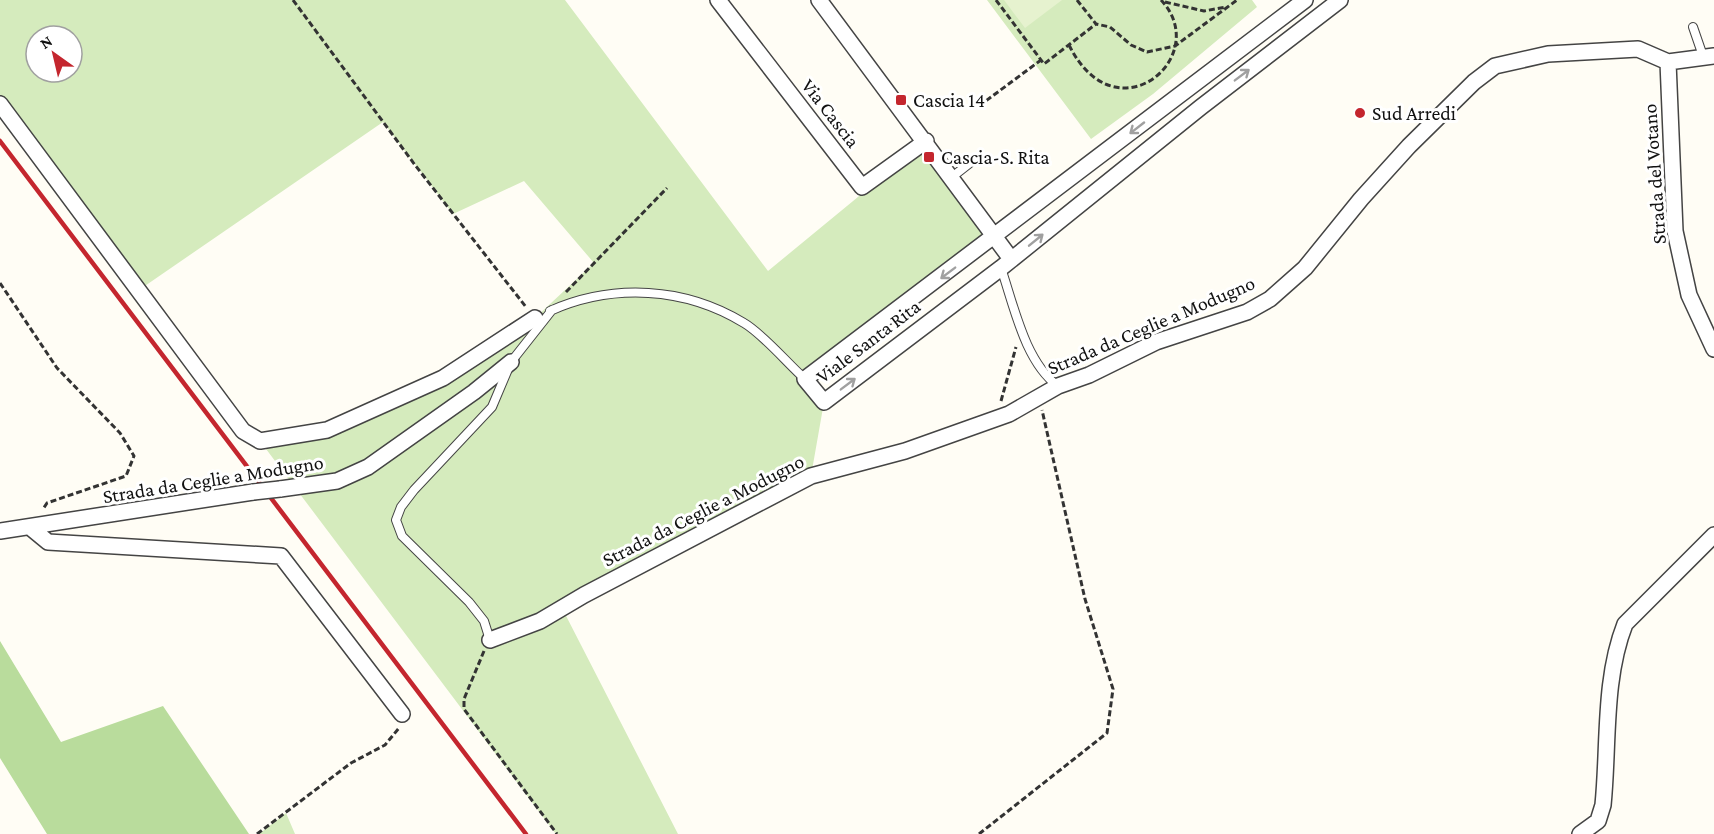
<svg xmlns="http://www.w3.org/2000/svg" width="1714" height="834" viewBox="0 0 1714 834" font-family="'Crimson Pro',serif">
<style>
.green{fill:#d5ebbd;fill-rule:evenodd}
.forest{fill:#b9dc9c}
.pitch{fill:#e6f2cf}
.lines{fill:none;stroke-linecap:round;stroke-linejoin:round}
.lane-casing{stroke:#444;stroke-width:10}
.street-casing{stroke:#444;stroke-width:18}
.path{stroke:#333;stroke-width:3;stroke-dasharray:6 3;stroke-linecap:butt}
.lane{stroke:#fff;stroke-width:8}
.street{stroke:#fff;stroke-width:15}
.rail{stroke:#c4262e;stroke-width:4.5}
.street-bridge-casing{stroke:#444;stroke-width:18;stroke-linecap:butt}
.street-bridge{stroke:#fff;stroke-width:15}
.oneway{stroke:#a0a0a0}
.poi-dot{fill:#c4262e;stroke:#fff;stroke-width:2}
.labels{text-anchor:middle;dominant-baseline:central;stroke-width:6;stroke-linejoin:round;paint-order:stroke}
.poi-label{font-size:20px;fill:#111;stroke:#fff;text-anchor:start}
.street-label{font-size:20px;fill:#111;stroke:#fff}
</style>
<rect width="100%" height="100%" fill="#fffdf5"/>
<!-- green -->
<path class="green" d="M 0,0 L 565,0 L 768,271 L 926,141 L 995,238 L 806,379 L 824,402 L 811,476 L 562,608 L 678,834 L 556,834 L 260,441 L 327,430 L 443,378 L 535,318 L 594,263 L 524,181 L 453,214 L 383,122 L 139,290 L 0,103 ZM 36,36 L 72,36 L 72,72 L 36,72 Z
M 987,0 L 1252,0 L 1257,7 L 1153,94 L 1091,139 Z
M 286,813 L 295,834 L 259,834 Z"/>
<!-- forest -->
<path class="forest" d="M 0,641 L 61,742 L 163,706 L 249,834 L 47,834 L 0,758 Z"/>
<!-- pitch -->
<path class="pitch" d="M 1004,0 L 1062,0 L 1025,28 Z"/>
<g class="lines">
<defs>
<path id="lane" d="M 1693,27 L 1703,56
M 952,177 L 975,159
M 1001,268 C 1014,306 1025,362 1058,386
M 550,311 C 613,283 685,287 744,323 C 763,334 788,364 805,379
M 490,640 L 484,621 L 469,602 L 402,536 L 396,520 L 401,507 L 414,490 L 492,407 L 511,362 L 552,310"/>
<path id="street" d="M 718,0 L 862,187 L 926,141
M 819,0 L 1011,259
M 1305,0 L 805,379 L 824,402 L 1001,268 L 1201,107 L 1340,0
M 1668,62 L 1675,231 L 1689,295 L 1714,349
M 0,104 L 243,431 L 260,441 L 327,430 L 443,378 L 535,318
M 280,489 L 337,481 L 368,467 L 474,392 L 511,362
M 31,528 L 48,542 L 281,556 L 402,714
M 0,531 L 253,492
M 490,640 L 540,621 L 584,595 L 811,476 L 905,451 L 1009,414 L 1058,386 L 1089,375 L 1156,342 L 1247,312 L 1270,299 L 1305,268 L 1361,199 L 1409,146 L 1474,82 L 1495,66 L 1548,54 L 1638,49 L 1668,62 L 1714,56
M 1580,834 L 1598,821 L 1603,805 C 1609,746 1603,680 1625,624 L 1714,535"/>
</defs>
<!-- lane casing -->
<use href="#lane" class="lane-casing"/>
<!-- street casing -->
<use href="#street" class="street-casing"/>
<!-- path -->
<path class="path" d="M 293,0 L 415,165 L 526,307
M 996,0 L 1044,64 L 1096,24
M 1077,0 L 1096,24 L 1110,27 L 1131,45 L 1147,52 L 1175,46 L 1237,0
M 1165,2 L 1204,11 L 1226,7
M 1069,45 C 1116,140 1214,56 1161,0
M 979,106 L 1041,60
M 0,283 L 57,368 L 120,433 L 134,456 L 126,476 L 47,503 L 43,509
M 566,292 L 667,188
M 1001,401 L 1016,347
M 484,651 L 464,699 L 464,709 L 557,834
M 257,834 L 351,763 L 385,745 L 399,728
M 979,834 L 1107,733 L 1113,689 L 1085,599 L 1042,410"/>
<!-- lane -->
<use href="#lane" class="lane"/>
<!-- street -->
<use href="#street" class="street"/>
<!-- rail -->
<path class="rail" d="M 0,141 L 526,834"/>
<defs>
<path id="street-bridge" d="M 253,492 L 280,489"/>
</defs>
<!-- street-bridge casing -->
<use href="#street-bridge" class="street-bridge-casing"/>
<!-- street-bridge -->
<use href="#street-bridge" class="street-bridge"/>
</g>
<!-- one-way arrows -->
<defs><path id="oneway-shaft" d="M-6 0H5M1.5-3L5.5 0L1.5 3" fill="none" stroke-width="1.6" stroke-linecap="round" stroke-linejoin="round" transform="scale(1.5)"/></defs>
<g class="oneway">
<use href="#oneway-shaft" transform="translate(1242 75) rotate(-37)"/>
<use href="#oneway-shaft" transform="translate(1137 128) rotate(142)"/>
<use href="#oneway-shaft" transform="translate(1036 240) rotate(-39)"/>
<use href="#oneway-shaft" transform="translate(948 273) rotate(143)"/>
<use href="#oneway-shaft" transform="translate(848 384) rotate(-37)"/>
</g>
<!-- markers -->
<g class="poi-dot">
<rect x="895" y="94" width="12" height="12" rx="3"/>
<circle cx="1360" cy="113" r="6"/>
<rect x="923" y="151" width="12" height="12" rx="3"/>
</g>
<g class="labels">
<!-- poi labels -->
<g class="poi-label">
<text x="913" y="100">Cascia 14</text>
<text x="1372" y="113">Sud Arredi</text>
<text x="941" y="157">Cascia-S. Rita</text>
</g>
<!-- street labels -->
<g class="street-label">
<text transform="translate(831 113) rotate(52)">Via Cascia</text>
<text transform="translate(1654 174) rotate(-94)">Strada del Votano</text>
<text transform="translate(1151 325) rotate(-23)">Strada da Ceglie a Modugno</text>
<text transform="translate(868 341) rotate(-37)">Viale Santa Rita</text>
<text transform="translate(213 479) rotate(-9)">Strada da Ceglie a Modugno</text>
<text transform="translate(703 510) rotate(-27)">Strada da Ceglie a Modugno</text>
</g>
</g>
<!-- north arrow -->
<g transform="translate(54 54) rotate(326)"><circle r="28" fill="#ffffff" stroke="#a0a0a0" stroke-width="1.5"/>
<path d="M0-4.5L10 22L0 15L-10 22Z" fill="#c4262e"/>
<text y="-9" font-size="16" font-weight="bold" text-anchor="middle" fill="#111111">N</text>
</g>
</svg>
